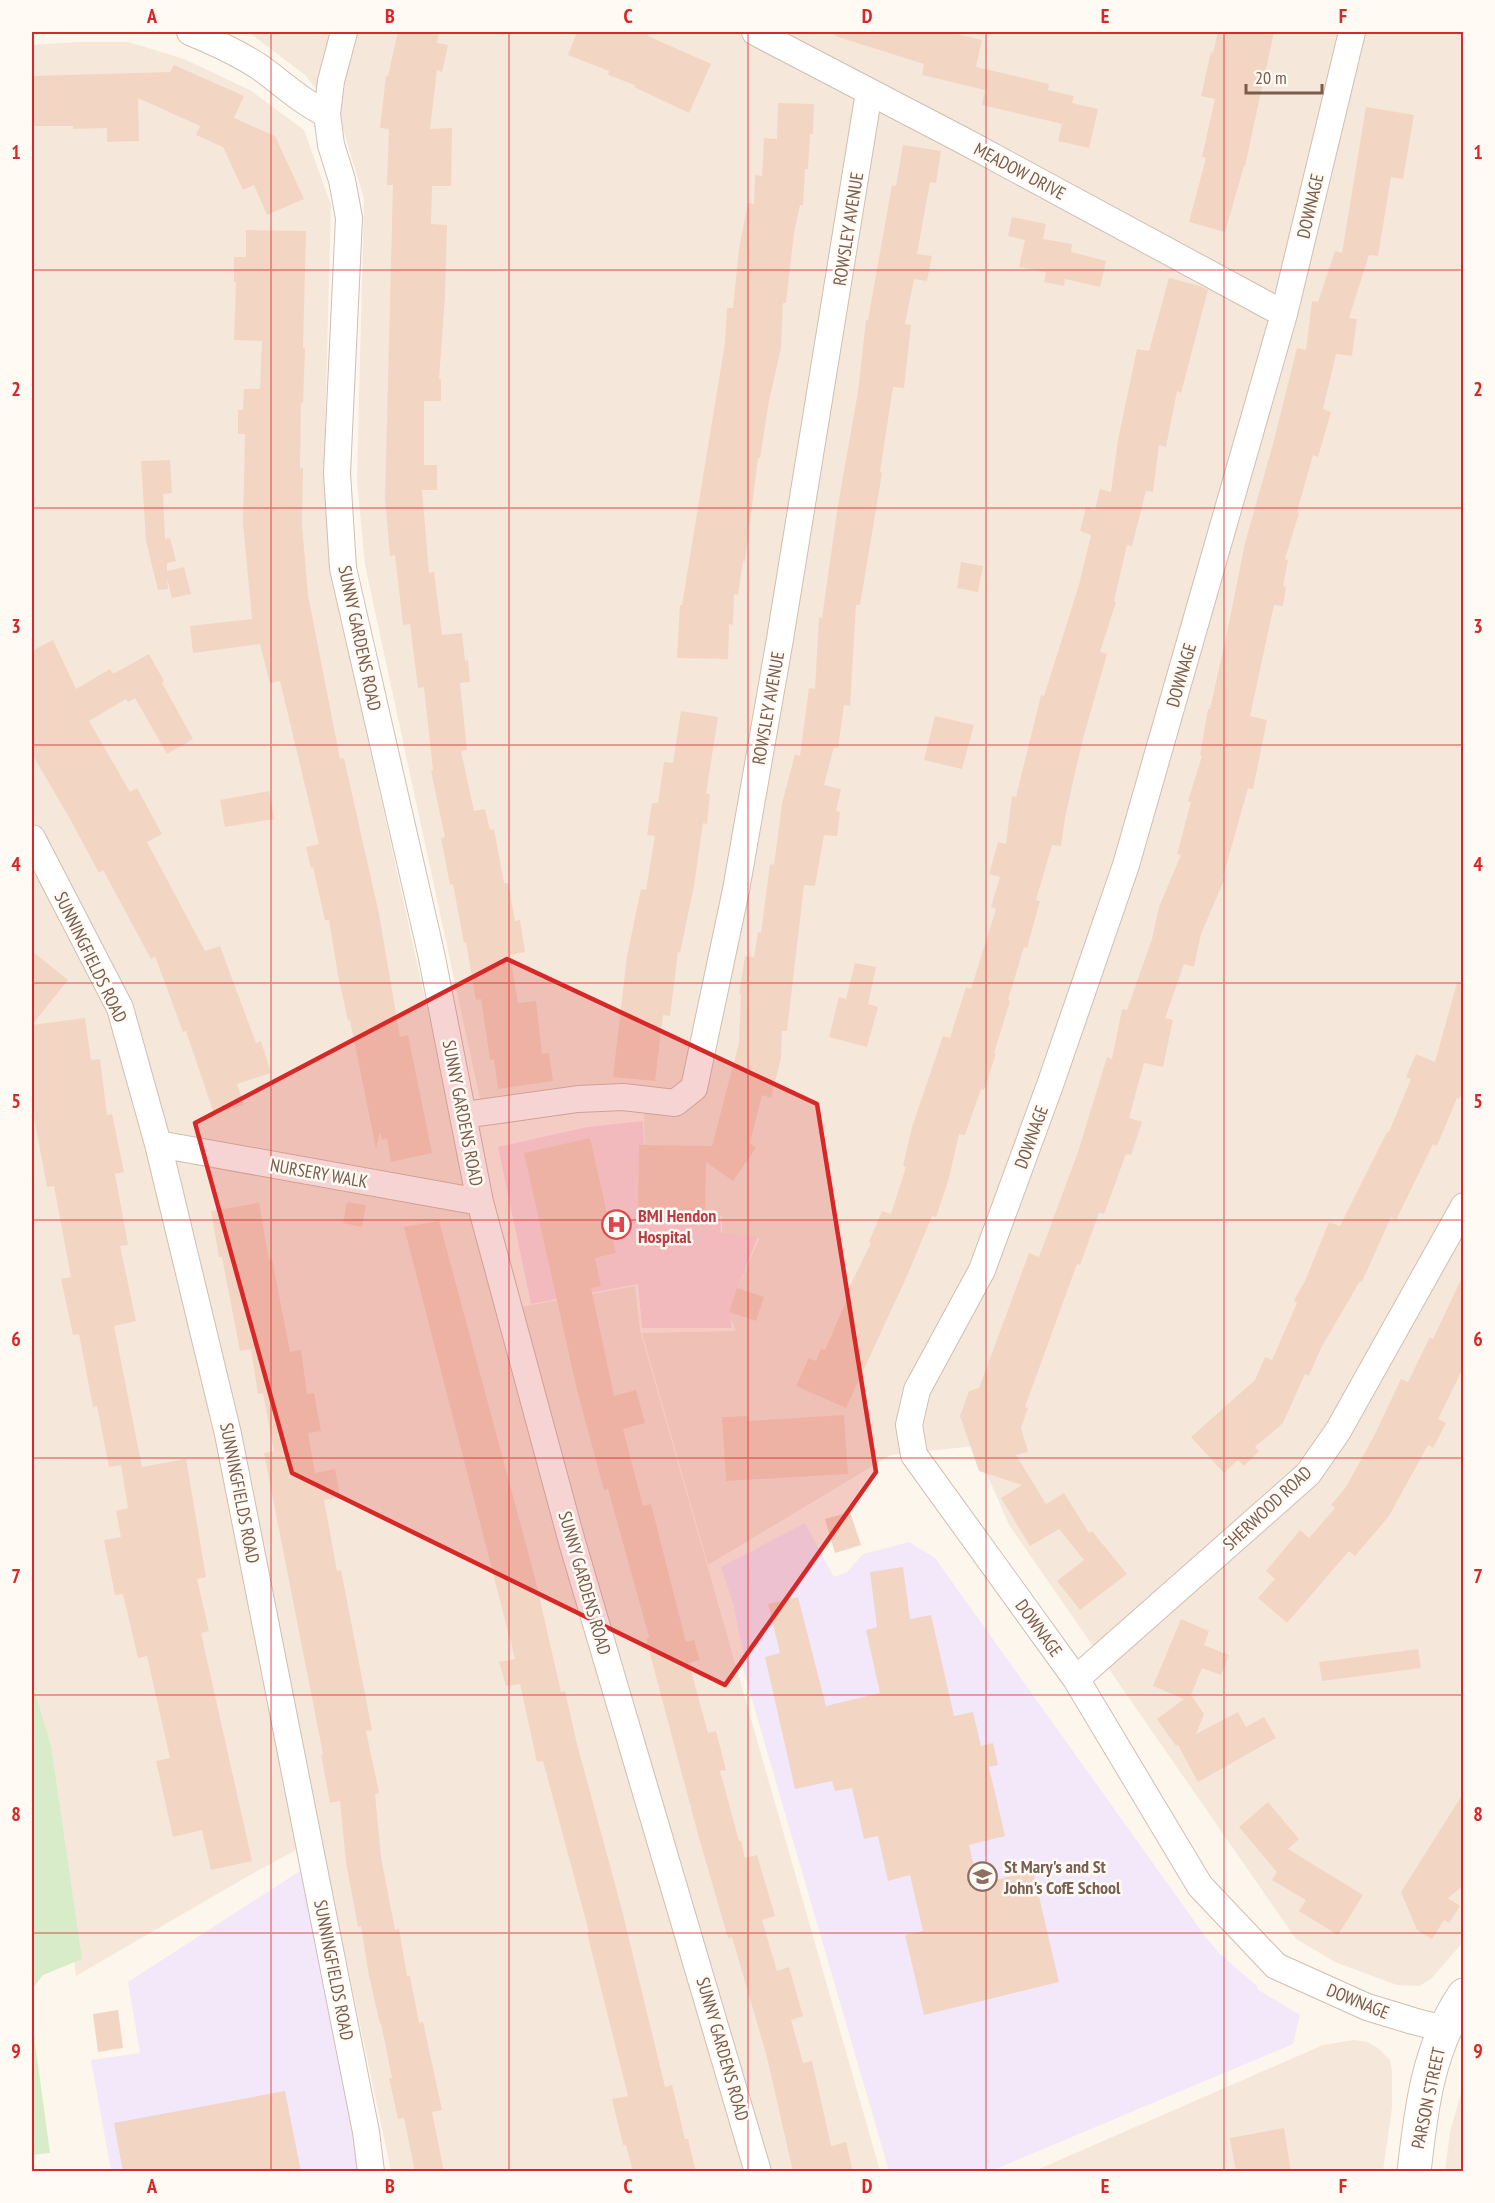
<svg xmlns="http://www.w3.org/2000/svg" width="1495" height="2203" viewBox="0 0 1495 2203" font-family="'PT Sans Narrow',sans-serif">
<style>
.residential{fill:#f5e8da}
.education{fill:#f3e8fa}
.medical{fill:#fbdfe3}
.green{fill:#d8ecc9}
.building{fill:#f3d5c3}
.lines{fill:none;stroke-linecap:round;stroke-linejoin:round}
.street-casing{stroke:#d1beb0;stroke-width:28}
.secondary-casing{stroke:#d6c0b0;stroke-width:35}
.street{stroke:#fff;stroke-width:26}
.secondary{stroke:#fff;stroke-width:33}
.marked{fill:#d62828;fill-opacity:0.2;stroke:#d62828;stroke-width:4.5;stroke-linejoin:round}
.grid{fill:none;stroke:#d62828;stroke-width:1.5;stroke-opacity:0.55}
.labels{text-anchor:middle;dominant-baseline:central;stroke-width:5;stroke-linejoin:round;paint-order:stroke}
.street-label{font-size:18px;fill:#7a5c4d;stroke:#fffaf3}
.health-label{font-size:18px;font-weight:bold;fill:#be3a42;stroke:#fffaf3;text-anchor:start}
.education-label{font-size:18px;font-weight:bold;fill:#785e54;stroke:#fffaf3;text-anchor:start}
.neatline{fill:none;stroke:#d62828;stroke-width:2}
.grid-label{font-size:20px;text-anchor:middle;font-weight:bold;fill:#d62828}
</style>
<rect width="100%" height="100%" fill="#fdf6ec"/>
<!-- residential -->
<path class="residential" d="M 244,32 L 1463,32 L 1464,1941 L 1431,1979 L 1419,1986 L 1397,1985 L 1335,1962 L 1296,1939 L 1009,1525 L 975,1446 L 891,1455 L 708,1565 L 642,1333 L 736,1331 L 728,1313 L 759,1238 L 722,1234 L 722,1216 L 647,1217 L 643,1087 L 481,1104 L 365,565 L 357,481 L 364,199 L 340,119 L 305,75 L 251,34 Z
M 75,42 L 129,42 L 184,59 L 250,90 L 304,130 L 331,205 L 324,472 L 330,568 L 452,1121 L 499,1311 L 635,1286 L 640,1330 L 880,2171 L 391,2171 L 320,1837 L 250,1875 L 76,1976 L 45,1748 L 32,1704 L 32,45 Z
M 1354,2040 L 1367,2042 L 1378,2048 L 1390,2060 L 1392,2071 L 1392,2108 L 1383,2171 L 1032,2172 L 1323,2045 Z
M 1463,2086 L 1463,2171 L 1445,2171 L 1450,2132 Z"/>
<!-- education -->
<path class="education" d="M 805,1523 L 834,1577 L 847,1572 L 863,1554 L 909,1542 L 935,1558 L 1205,1936 L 1220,1954 L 1258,1987 L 1257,1989 L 1300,2015 L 1293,2044 L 991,2171 L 889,2171 L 739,1655 L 743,1654 L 734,1607 L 721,1567 Z
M 303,1869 L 367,2171 L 111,2171 L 91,2060 L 140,2053 L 128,1982 Z"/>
<!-- medical -->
<path class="medical" d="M 643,1121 L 647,1217 L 720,1214 L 721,1233 L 758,1236 L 729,1312 L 732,1328 L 642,1328 L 638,1284 L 531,1304 L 498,1147 L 587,1127 Z"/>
<!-- green -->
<path class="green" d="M 32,1683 L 51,1746 L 82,1959 L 43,1975 L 32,1989 Z
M 32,2021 L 50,2153 L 32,2155 Z"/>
<!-- building -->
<path class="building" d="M 398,32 L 439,32 L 437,43 L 448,45 L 442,72 L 437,70 L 430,129 L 452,128 L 451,186 L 432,186 L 431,224 L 447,225 L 445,297 L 439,379 L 441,379 L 441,401 L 424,401 L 424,465 L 437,465 L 437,490 L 422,490 L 429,573 L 434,572 L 442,635 L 462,633 L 465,661 L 468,660 L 470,682 L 460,683 L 467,750 L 461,751 L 474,811 L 485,809 L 490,830 L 494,829 L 504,883 L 508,883 L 515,921 L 520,920 L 525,952 L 510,955 L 518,1003 L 536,1001 L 542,1054 L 549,1053 L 553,1081 L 498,1089 L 494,1059 L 490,1060 L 481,999 L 476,1000 L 466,942 L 464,943 L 453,884 L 450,885 L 441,838 L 445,837 L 431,771 L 433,770 L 424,687 L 418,688 L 410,624 L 403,625 L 395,555 L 390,556 L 385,498 L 393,185 L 387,185 L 389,129 L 380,128 L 386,76 L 388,76 Z
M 577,32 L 649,32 L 648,36 L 711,64 L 689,113 L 634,87 L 635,85 L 608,75 L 609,71 L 568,55 Z
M 836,32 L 949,32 L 982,40 L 976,67 L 1049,84 L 1048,90 L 1074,96 L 1072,103 L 1098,109 L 1089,148 L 1058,141 L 1062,124 L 982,105 L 985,90 L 922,75 L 924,64 L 835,36 Z
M 1218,32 L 1274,32 L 1245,166 L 1244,166 L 1225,232 L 1189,222 L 1206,158 L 1202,157 L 1215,99 L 1201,96 L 1211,52 L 1213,53 Z
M 174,65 L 244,96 L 234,118 L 275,136 L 304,199 L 267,215 L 254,185 L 243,190 L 223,147 L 196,135 L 200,126 L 138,98 L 139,141 L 107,142 L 107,128 L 73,129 L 73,126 L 32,126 L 32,76 L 170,72 Z
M 778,103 L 814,104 L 813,134 L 810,134 L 808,169 L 805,169 L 803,205 L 800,205 L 794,233 L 786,303 L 783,303 L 781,348 L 769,401 L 760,458 L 758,458 L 745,561 L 743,561 L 738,595 L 734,594 L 733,625 L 729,624 L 728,659 L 677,658 L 680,605 L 682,605 L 725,343 L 727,308 L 733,308 L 739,249 L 748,203 L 754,204 L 755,175 L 762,176 L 764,138 L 777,139 Z
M 1366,107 L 1414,115 L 1403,179 L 1391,177 L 1378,256 L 1369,255 L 1349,318 L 1357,319 L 1352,356 L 1336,354 L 1323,409 L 1331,412 L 1318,457 L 1313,455 L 1297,512 L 1299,513 L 1285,559 L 1288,560 L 1283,586 L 1286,587 L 1283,606 L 1274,605 L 1250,716 L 1267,720 L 1253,789 L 1248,788 L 1223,877 L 1225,878 L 1201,934 L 1194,967 L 1184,964 L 1165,1018 L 1173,1020 L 1163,1067 L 1144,1063 L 1129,1118 L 1142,1122 L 1131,1155 L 1126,1154 L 1104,1214 L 1099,1213 L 1080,1265 L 1077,1264 L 1025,1407 L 1028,1408 L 1021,1428 L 1028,1452 L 1016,1455 L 1046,1504 L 1064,1493 L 1089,1533 L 1092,1531 L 1127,1574 L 1080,1610 L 1057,1581 L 1084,1560 L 1059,1529 L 1030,1546 L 1001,1498 L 1022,1485 L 979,1471 L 960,1416 L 969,1391 L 979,1388 L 1029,1253 L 1039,1257 L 1078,1152 L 1107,1057 L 1112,1059 L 1122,1009 L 1127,1010 L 1152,939 L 1159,907 L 1181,855 L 1177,854 L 1191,802 L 1188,801 L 1202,756 L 1200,755 L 1208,709 L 1210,709 L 1226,638 L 1245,543 L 1273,444 L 1297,348 L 1306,350 L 1312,301 L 1318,302 L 1335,251 L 1342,253 Z
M 903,145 L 941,151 L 936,183 L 930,182 L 917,254 L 932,256 L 927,281 L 914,279 L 905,324 L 911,325 L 904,388 L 893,387 L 880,472 L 882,473 L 860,605 L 856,605 L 850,706 L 844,705 L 838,748 L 834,747 L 824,785 L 841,789 L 836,811 L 840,812 L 837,836 L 824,835 L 815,886 L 804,885 L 787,1031 L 782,1031 L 781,1058 L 771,1098 L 762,1095 L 750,1143 L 756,1148 L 733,1181 L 706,1162 L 705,1217 L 638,1217 L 639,1145 L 712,1146 L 739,1043 L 741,994 L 739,994 L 745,956 L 754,957 L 758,932 L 761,933 L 770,864 L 774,865 L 782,804 L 795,754 L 800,756 L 809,688 L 815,689 L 819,617 L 822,618 L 838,505 L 858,392 L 866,320 L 868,320 L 892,185 L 896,186 Z
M 1012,217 L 1046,224 L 1043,239 L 1072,244 L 1071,252 L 1106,261 L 1100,287 L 1065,279 L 1064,286 L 1044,282 L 1046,272 L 1019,267 L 1025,240 L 1008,236 Z
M 246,230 L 306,231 L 303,348 L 305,348 L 303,403 L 301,403 L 300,468 L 303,468 L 302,525 L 308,595 L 340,759 L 344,758 L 379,914 L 400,1037 L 408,1035 L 432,1153 L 391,1162 L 387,1139 L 382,1140 L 380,1132 L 376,1149 L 350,1020 L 348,1021 L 338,975 L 329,920 L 325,920 L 313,867 L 311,868 L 306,847 L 319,844 L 280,681 L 270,683 L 260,644 L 193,653 L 190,626 L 252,619 L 243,523 L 245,434 L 238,434 L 238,410 L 243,410 L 244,389 L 260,389 L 262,341 L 234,340 L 236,282 L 234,282 L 234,257 L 246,257 Z
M 1169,278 L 1200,286 L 1208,290 L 1181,393 L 1177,391 L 1166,447 L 1159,445 L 1153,492 L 1146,491 L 1132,546 L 1127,545 L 1114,601 L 1116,602 L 1100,652 L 1107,654 L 1082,742 L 1065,818 L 1061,846 L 1052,845 L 1036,900 L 1040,901 L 1027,948 L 1024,947 L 1008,1000 L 1010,1001 L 994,1053 L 996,1053 L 984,1090 L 981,1089 L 965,1135 L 959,1134 L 949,1178 L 936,1217 L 932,1216 L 907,1276 L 846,1408 L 796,1386 L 809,1358 L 816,1361 L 821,1349 L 825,1350 L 848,1297 L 845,1296 L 871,1243 L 869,1242 L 882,1211 L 891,1214 L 906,1167 L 903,1166 L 912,1127 L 943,1036 L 950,1038 L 966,987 L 971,989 L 996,909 L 991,907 L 1000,877 L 989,874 L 998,842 L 1006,844 L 1012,796 L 1016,797 L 1041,695 L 1044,696 L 1079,585 L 1091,535 L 1080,531 L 1086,507 L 1095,510 L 1100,489 L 1111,492 L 1118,440 L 1137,349 L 1149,351 Z
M 170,460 L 172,493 L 163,494 L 165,539 L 170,538 L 176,561 L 167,563 L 167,571 L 184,567 L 191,594 L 172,598 L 167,578 L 168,589 L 158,590 L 146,541 L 141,461 Z
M 961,562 L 983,566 L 978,592 L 957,588 Z
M 53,640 L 76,689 L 110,669 L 113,674 L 149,654 L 164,681 L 162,683 L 193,739 L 167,754 L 135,698 L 128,702 L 126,699 L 89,721 L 130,792 L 137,788 L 162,834 L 147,842 L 205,951 L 220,946 L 256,1043 L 261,1041 L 271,1073 L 237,1084 L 244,1105 L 214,1114 L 186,1031 L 183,1032 L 155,956 L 151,959 L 103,870 L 99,873 L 70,819 L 32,754 L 32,651 Z
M 681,711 L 718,717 L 706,794 L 710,794 L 707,824 L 703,823 L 694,886 L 680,953 L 678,952 L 670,1016 L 663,1015 L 655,1081 L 613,1077 L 627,956 L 641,889 L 646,890 L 655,836 L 647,835 L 652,803 L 658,803 L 664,762 L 673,763 Z
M 935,716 L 974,725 L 962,769 L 924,760 Z
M 269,791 L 274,819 L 225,827 L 220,800 Z
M 32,951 L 68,980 L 32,1025 L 85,1018 L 91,1060 L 100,1059 L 107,1115 L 112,1114 L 124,1172 L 115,1174 L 128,1245 L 120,1246 L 136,1321 L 114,1326 L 142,1467 L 186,1459 L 206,1577 L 197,1579 L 209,1631 L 201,1633 L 252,1861 L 211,1870 L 202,1830 L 173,1837 L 156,1761 L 170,1758 L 147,1656 L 138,1658 L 123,1594 L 115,1595 L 104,1540 L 121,1537 L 116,1511 L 128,1508 L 121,1465 L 109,1467 L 97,1406 L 93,1407 L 79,1334 L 73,1335 L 61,1279 L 71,1277 L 54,1186 L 47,1187 L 32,1107 Z
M 855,963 L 876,967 L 868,1004 L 878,1007 L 867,1047 L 829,1037 L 839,997 L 846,999 Z
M 1457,983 L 1464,984 L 1464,1088 L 1459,1099 L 1457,1098 L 1437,1146 L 1433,1144 L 1396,1220 L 1391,1217 L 1362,1282 L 1360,1281 L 1321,1348 L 1309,1376 L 1305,1374 L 1283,1423 L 1255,1447 L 1259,1451 L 1244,1466 L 1238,1460 L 1224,1473 L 1191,1437 L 1255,1380 L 1265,1357 L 1272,1360 L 1297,1303 L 1294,1300 L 1305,1281 L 1329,1222 L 1340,1226 L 1387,1132 L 1389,1132 L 1411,1079 L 1406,1077 L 1416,1054 L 1435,1062 Z
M 590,1138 L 616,1253 L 595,1258 L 601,1286 L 591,1288 L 614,1396 L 636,1390 L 645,1423 L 623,1429 L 643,1506 L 651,1504 L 686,1642 L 694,1640 L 700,1660 L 689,1663 L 708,1733 L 716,1731 L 726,1770 L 720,1771 L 739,1841 L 741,1841 L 745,1858 L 757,1855 L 775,1916 L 762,1920 L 777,1971 L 789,1967 L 803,2016 L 791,2020 L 803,2063 L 812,2061 L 831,2146 L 846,2142 L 853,2172 L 793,2172 L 767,2057 L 732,1937 L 728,1938 L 699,1838 L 646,1639 L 649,1637 L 608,1489 L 604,1490 L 577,1390 L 524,1153 Z
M 347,1202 L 366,1205 L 362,1227 L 343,1223 Z
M 259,1203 L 269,1260 L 272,1259 L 290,1352 L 301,1350 L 307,1394 L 314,1393 L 321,1431 L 308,1433 L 315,1473 L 335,1469 L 340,1497 L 324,1500 L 337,1571 L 341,1570 L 372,1730 L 366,1731 L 379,1793 L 375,1794 L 381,1857 L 395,1930 L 399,1929 L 407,1976 L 410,1976 L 419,2023 L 423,2022 L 442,2110 L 432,2112 L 444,2172 L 415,2172 L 404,2118 L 398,2119 L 389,2078 L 392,2078 L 381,2023 L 380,2024 L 369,1976 L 361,1926 L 358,1927 L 346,1862 L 340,1801 L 330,1803 L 321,1755 L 323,1754 L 264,1453 L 274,1451 L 263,1393 L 258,1394 L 251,1349 L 240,1351 L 222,1257 L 219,1257 L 211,1211 Z
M 439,1221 L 535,1578 L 561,1692 L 565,1691 L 577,1744 L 622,1910 L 665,2087 L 672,2085 L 685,2139 L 688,2139 L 696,2172 L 633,2172 L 626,2145 L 623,2145 L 612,2099 L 628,2096 L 587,1933 L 589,1932 L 543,1761 L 537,1762 L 520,1684 L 506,1686 L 499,1662 L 515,1659 L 404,1227 Z
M 1464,1273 L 1464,1366 L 1438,1419 L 1446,1423 L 1433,1448 L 1428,1445 L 1389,1516 L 1355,1556 L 1349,1551 L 1287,1623 L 1258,1598 L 1275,1579 L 1266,1571 L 1300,1530 L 1309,1538 L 1335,1508 L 1331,1505 L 1346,1487 L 1374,1436 L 1401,1379 L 1408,1382 L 1430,1337 L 1433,1339 Z
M 737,1288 L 764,1297 L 756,1321 L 729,1312 Z
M 844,1415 L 848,1474 L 726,1481 L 722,1417 L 747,1416 L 748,1421 Z
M 850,1512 L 861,1545 L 835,1553 L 825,1519 Z
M 903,1567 L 910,1619 L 931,1615 L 954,1716 L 973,1712 L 981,1746 L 993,1743 L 998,1765 L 989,1767 L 1005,1836 L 969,1845 L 978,1884 L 1033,1871 L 1059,1982 L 924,2015 L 905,1935 L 923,1931 L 910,1875 L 888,1881 L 878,1836 L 864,1839 L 852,1788 L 835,1791 L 832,1781 L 795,1789 L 765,1657 L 780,1653 L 768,1604 L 798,1597 L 826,1706 L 880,1693 L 866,1630 L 877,1627 L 870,1572 Z
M 1181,1619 L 1209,1631 L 1204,1645 L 1229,1655 L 1221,1675 L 1202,1668 L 1191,1695 L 1204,1714 L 1196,1734 L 1238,1712 L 1246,1727 L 1264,1717 L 1276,1738 L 1198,1782 L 1178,1745 L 1176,1746 L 1157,1719 L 1184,1699 L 1153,1686 Z
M 1418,1649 L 1421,1668 L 1322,1681 L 1319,1662 Z
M 1464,1792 L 1464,1885 L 1448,1898 L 1460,1906 L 1449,1923 L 1444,1920 L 1432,1939 L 1417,1930 L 1401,1892 Z
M 1268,1802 L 1299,1839 L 1288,1849 L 1363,1895 L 1338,1935 L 1299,1911 L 1306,1900 L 1272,1880 L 1277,1872 L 1239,1827 Z
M 118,2010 L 123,2048 L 98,2052 L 93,2014 Z
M 285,2091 L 301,2172 L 123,2172 L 114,2123 Z
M 1284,2128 L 1291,2172 L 1236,2172 L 1230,2138 Z"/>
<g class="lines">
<defs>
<path id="street" d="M 190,32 C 214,42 239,53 261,68 C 283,84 303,103 327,114
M 344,32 L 331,81 L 327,114 L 331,145 L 342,180 L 349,218 L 337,473 L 343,568 L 431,953 L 480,1202 L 572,1542 L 758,2172
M 755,32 L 966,142 L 1284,314
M 1352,32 L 1284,314 L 1126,865 L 1050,1085 L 982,1270 L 917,1390 L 909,1425 L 914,1455 L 1076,1679 L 1200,1886 L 1276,1966 L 1367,2007 L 1413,2021 L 1444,2029
M 32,838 L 120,1008 L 158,1144 L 228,1434 L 366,2132 L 371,2172
M 464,1115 L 578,1099 L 623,1097 L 675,1103 L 694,1088 L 736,890 L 780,639 L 869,92
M 158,1144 L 480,1202
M 1076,1679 L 1308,1474 L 1338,1431 L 1464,1206"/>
<path id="secondary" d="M 1414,2172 C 1421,2109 1428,2048 1464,1995"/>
</defs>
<!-- street casing -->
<use href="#street" class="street-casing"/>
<!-- secondary casing -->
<use href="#secondary" class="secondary-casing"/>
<!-- street -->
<use href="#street" class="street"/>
<!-- secondary -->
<use href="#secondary" class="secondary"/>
</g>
<!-- marked area -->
<path class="marked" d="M 507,959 L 817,1104 L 876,1472 L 725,1685 L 292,1473 L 195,1123 Z"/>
<!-- grid -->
<path class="grid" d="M 271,32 L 271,2172M 509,32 L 509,2172M 748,32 L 748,2172M 986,32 L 986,2172M 1224,32 L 1224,2172M 32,270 L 1464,270M 32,508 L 1464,508M 32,745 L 1464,745M 32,983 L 1464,983M 32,1220 L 1464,1220M 32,1458 L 1464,1458M 32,1695 L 1464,1695M 32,1933 L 1464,1933"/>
<!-- icons -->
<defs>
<symbol id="hospital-ring" viewBox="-11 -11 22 22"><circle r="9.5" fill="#fffaf3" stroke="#e0444e" stroke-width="1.5"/><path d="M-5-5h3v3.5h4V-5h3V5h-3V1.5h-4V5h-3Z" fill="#e0444e"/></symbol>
<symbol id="school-ring" viewBox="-11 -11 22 22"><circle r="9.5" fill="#fffaf3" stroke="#8d6e63" stroke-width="1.5"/><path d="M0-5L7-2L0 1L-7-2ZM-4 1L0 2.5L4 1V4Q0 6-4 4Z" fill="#8d6e63"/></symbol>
</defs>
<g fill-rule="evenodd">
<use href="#hospital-ring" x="600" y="1208" width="33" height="33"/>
<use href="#school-ring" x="966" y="1860" width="33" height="33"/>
</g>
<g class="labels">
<!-- street labels -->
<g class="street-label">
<text transform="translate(1020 171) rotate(28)">MEADOW DRIVE</text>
<text transform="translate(1310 206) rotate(-77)">DOWNAGE</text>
<text transform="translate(848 229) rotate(-81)">ROWSLEY AVENUE</text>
<text transform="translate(360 638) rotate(78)">SUNNY GARDENS ROAD</text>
<text transform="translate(1181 675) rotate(-74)">DOWNAGE</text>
<text transform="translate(768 708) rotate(-80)">ROWSLEY AVENUE</text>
<text transform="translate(91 957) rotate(64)">SUNNINGFIELDS ROAD</text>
<text transform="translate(463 1113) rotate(79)">SUNNY GARDENS ROAD</text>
<text transform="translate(1031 1137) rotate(-70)">DOWNAGE</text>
<text transform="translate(319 1173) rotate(10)">NURSERY WALK</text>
<text transform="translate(240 1493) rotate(79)">SUNNINGFIELDS ROAD</text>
<text transform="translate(1267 1508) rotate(-43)">SHERWOOD ROAD</text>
<text transform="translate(585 1583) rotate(74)">SUNNY GARDENS ROAD</text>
<text transform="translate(1039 1628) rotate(54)">DOWNAGE</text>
<text transform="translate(334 1970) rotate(79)">SUNNINGFIELDS ROAD</text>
<text transform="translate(1358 2001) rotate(22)">DOWNAGE</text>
<text transform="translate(723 2049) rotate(74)">SUNNY GARDENS ROAD</text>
<text transform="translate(1428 2098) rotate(-78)">PARSON STREET</text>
</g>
<!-- health labels -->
<g class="health-label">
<text x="638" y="1215">BMI Hendon<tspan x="638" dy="21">Hospital</tspan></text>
</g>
<!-- education labels -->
<g class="education-label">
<text x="1004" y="1866">St Mary's and St<tspan x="1004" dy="21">John's CofE School</tspan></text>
</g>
</g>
<!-- border -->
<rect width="1495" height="2203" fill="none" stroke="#fffaf3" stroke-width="66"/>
<!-- scale -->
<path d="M1246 84v9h76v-9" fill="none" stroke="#7a5c4d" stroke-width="3"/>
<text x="1255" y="84" font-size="18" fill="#7a5c4d" stroke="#fffaf3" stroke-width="4.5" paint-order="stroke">20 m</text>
<rect x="33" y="33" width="1429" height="2137" class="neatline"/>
<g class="grid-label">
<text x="152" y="23">A</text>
<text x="390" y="23">B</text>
<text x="628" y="23">C</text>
<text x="867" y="23">D</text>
<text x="1105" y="23">E</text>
<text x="1343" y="23">F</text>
<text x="16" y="159">1</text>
<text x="1478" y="159">1</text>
<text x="16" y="396">2</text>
<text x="1478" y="396">2</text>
<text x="16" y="633">3</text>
<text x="1478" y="633">3</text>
<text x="16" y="871">4</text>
<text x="1478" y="871">4</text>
<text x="16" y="1108">5</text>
<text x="1478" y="1108">5</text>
<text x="16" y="1346">6</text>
<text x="1478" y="1346">6</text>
<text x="16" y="1583">7</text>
<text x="1478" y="1583">7</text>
<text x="16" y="1821">8</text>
<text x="1478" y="1821">8</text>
<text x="16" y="2058">9</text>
<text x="1478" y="2058">9</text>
<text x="152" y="2193">A</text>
<text x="390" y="2193">B</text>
<text x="628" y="2193">C</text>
<text x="867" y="2193">D</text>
<text x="1105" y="2193">E</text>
<text x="1343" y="2193">F</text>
</g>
</svg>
